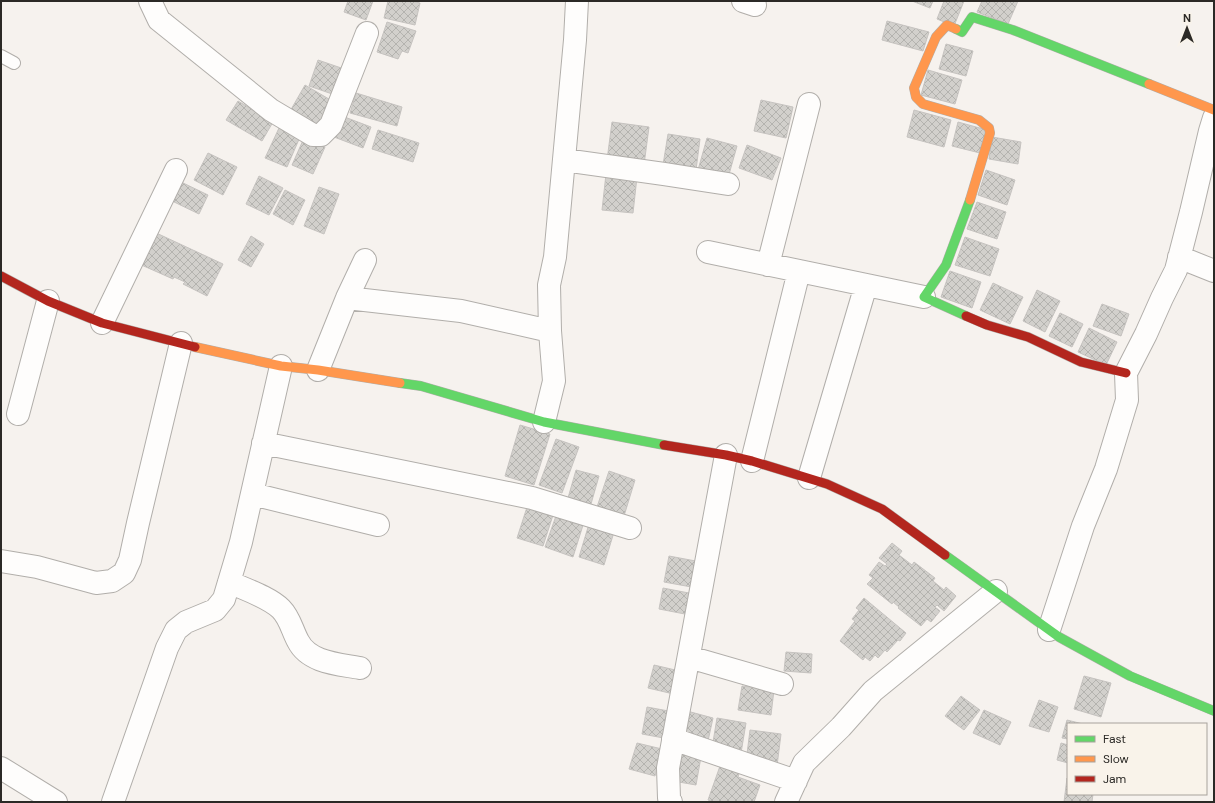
<svg xmlns="http://www.w3.org/2000/svg" width="1215" height="803" viewBox="0 0 1215 803" font-family="'DM Sans',sans-serif">
<style>
.building{fill:url(#building-cross-hatch);stroke:#c6c3c0}
.lines{fill:none;stroke-linecap:round;stroke-linejoin:round}
.lane-casing{stroke:#b1aeaa;stroke-width:14}
.street-casing{stroke:#b1aeaa;stroke-width:24}
.fast-casing{stroke:#b1aeaa;stroke-width:10}
.slow-casing{stroke:#b1aeaa;stroke-width:10}
.jam-casing{stroke:#b1aeaa;stroke-width:10}
.lane{stroke:#fefdfc;stroke-width:12}
.street{stroke:#fefdfc;stroke-width:22}
.fast{stroke:#63d668;stroke-width:9}
.slow{stroke:#ff974d;stroke-width:9}
.jam{stroke:#b3261e;stroke-width:9}
</style>
<defs>
<pattern id="building-cross-hatch" width="8" height="8" patternUnits="userSpaceOnUse"><rect width="8" height="8" fill="#d2d0cc"/><path d="M0 0l8 8M0 8l8-8" fill="none" stroke="#b4b3af"/></pattern>
</defs>
<rect width="100%" height="100%" fill="#f6f2ee"/>
<!-- building -->
<path class="building" d="M 348,1 L 373,1 L 366,20 L 344,12 Z
M 388,1 L 411,1 L 420,3 L 415,25 L 384,18 Z
M 912,1 L 933,1 L 930,8 Z
M 944,1 L 964,1 L 954,26 L 937,19 Z
M 982,1 L 1018,1 L 1008,24 L 977,12 Z
M 887,21 L 929,32 L 923,51 L 882,40 Z
M 387,22 L 416,31 L 408,53 L 402,51 L 398,59 L 377,52 Z
M 946,44 L 973,51 L 966,76 L 939,69 Z
M 318,60 L 350,71 L 341,97 L 309,86 Z
M 928,70 L 962,80 L 955,104 L 921,95 Z
M 305,85 L 334,102 L 318,129 L 289,113 Z
M 356,93 L 402,107 L 397,126 L 350,113 Z
M 761,100 L 793,107 L 786,138 L 754,131 Z
M 238,101 L 273,122 L 262,141 L 226,120 Z
M 914,110 L 951,120 L 944,147 L 907,137 Z
M 342,116 L 371,127 L 363,148 L 334,137 Z
M 612,122 L 649,127 L 644,165 L 607,160 Z
M 958,122 L 987,130 L 980,153 L 952,146 Z
M 279,128 L 300,137 L 287,167 L 265,158 Z
M 378,130 L 419,143 L 413,162 L 372,149 Z
M 668,134 L 700,139 L 696,170 L 663,165 Z
M 992,137 L 1021,142 L 1018,164 L 989,159 Z
M 304,138 L 325,147 L 313,174 L 292,165 Z
M 707,138 L 737,146 L 728,178 L 698,170 Z
M 747,145 L 781,158 L 772,180 L 739,168 Z
M 208,153 L 237,167 L 223,195 L 194,180 Z
M 986,170 L 1015,180 L 1007,205 L 978,195 Z
M 606,174 L 637,177 L 633,213 L 602,210 Z
M 259,176 L 283,188 L 269,215 L 246,204 Z
M 179,181 L 208,195 L 199,214 L 170,200 Z
M 319,187 L 339,194 L 324,234 L 304,226 Z
M 285,190 L 305,200 L 293,225 L 273,214 Z
M 977,202 L 1006,212 L 997,239 L 967,229 Z
M 152,231 L 223,264 L 207,296 L 183,284 L 185,282 L 174,277 L 173,279 L 137,263 Z
M 251,236 L 264,244 L 251,267 L 238,260 Z
M 965,237 L 999,249 L 990,276 L 955,265 Z
M 950,271 L 981,282 L 972,308 L 941,297 Z
M 993,283 L 1023,297 L 1010,324 L 980,310 Z
M 1037,290 L 1060,301 L 1045,332 L 1023,321 Z
M 1102,304 L 1129,314 L 1121,336 L 1093,326 Z
M 1060,313 L 1083,324 L 1072,347 L 1049,336 Z
M 1089,328 L 1117,342 L 1106,365 L 1078,352 Z
M 520,425 L 550,434 L 534,485 L 505,476 Z
M 556,439 L 579,447 L 562,493 L 539,485 Z
M 576,470 L 599,476 L 591,504 L 568,498 Z
M 609,471 L 635,480 L 624,516 L 597,507 Z
M 529,501 L 555,509 L 543,546 L 517,538 Z
M 557,513 L 584,522 L 573,557 L 545,547 Z
M 589,524 L 614,532 L 604,565 L 579,557 Z
M 892,543 L 902,551 L 899,555 L 912,565 L 914,562 L 935,578 L 933,581 L 944,590 L 946,587 L 956,596 L 944,611 L 937,605 L 935,607 L 940,611 L 931,622 L 927,619 L 921,626 L 898,608 L 899,607 L 893,602 L 892,604 L 867,584 L 873,578 L 869,575 L 879,562 L 885,566 L 887,564 L 879,558 Z
M 669,556 L 701,562 L 697,588 L 664,582 Z
M 663,588 L 694,594 L 690,615 L 659,609 Z
M 864,598 L 906,633 L 900,641 L 898,640 L 887,652 L 885,650 L 878,658 L 875,655 L 870,661 L 865,657 L 863,660 L 840,641 L 855,621 L 852,619 L 859,610 L 856,608 Z
M 786,652 L 812,654 L 811,673 L 784,671 Z
M 654,665 L 688,673 L 682,696 L 648,688 Z
M 1084,676 L 1111,683 L 1101,717 L 1074,709 Z
M 742,686 L 774,690 L 771,715 L 738,710 Z
M 961,696 L 980,710 L 964,730 L 945,716 Z
M 1039,700 L 1058,707 L 1049,732 L 1029,726 Z
M 647,707 L 674,712 L 669,739 L 642,734 Z
M 984,710 L 1011,722 L 1000,745 L 973,733 Z
M 687,711 L 713,718 L 708,741 L 681,735 Z
M 717,718 L 746,723 L 741,753 L 712,748 Z
M 1067,720 L 1083,724 L 1068,724 L 1068,739 L 1062,738 Z
M 750,730 L 781,734 L 777,766 L 746,762 Z
M 637,743 L 662,749 L 655,776 L 629,769 Z
M 1061,743 L 1068,745 L 1068,763 L 1057,760 Z
M 678,753 L 701,757 L 696,785 L 673,781 Z
M 720,766 L 739,773 L 738,777 L 760,785 L 754,802 L 714,802 L 708,800 Z
M 1067,778 L 1068,794 L 1093,794 L 1092,802 L 1064,802 Z"/>
<g class="lines">
<defs>
<path id="lane" d="M 1,56 L 14,63"/>
<path id="street" d="M 150,1 L 159,20 L 271,110 L 313,135 L 321,135 L 331,125 L 367,33
M 743,1 L 755,5
M 564,160 L 664,174 L 728,184
M 708,252 L 924,297
M 1179,257 L 1214,271
M 768,265 L 809,104
M 347,298 L 461,311 L 550,331
M 102,323 L 176,170
M 318,370 L 347,298 L 365,260
M 18,414 L 48,301
M 544,422 L 554,381 L 550,331 L 549,285 L 555,257 L 575,40 L 577,1
M 263,443 L 532,498 L 630,528
M 752,461 L 799,271
M 809,478 L 866,285
M 252,494 L 378,525
M 1,561 L 37,567 L 96,583 L 112,581 L 124,573 L 130,560 L 138,523 L 181,343
M 229,582 C 244,589 269,597 281,609 C 290,618 292,630 298,641 C 309,663 339,664 360,668
M 1049,630 L 1083,526 L 1106,469 L 1127,400 L 1126,373 L 1146,334 L 1162,298 L 1176,270 L 1191,212 L 1210,131 L 1214,118
M 689,657 L 782,684
M 673,739 L 796,781
M 1,768 L 56,802
M 113,802 L 167,648 L 176,630 L 186,622 L 215,610 L 224,599 L 241,542 L 281,366
M 671,802 L 669,798 L 668,768 L 726,455
M 786,802 L 804,763 L 841,727 L 873,691 L 996,591"/>
<path id="fast" d="M 956,29 L 962,32 L 972,17 L 1013,30 L 1149,84
M 966,316 L 924,297 L 946,265 L 970,200
M 400,383 L 421,386 L 544,422 L 664,445
M 945,555 L 1059,637 L 1130,676 L 1214,711"/>
<path id="slow" d="M 956,29 L 947,25 L 936,37 L 914,88 L 916,97 L 923,104 L 979,120 L 989,128 L 990,133 L 970,200
M 1149,84 L 1214,110
M 195,347 L 281,366 L 318,370 L 400,383"/>
<path id="jam" d="M 1,276 L 48,301 L 102,323 L 195,347
M 966,316 L 987,325 L 1028,337 L 1081,362 L 1126,373
M 664,445 L 726,455 L 752,461 L 827,484 L 882,509 L 945,555"/>
</defs>
<!-- lane casing -->
<use href="#lane" class="lane-casing"/>
<!-- street casing -->
<use href="#street" class="street-casing"/>
<!-- fast casing -->
<use href="#fast" class="fast-casing"/>
<!-- slow casing -->
<use href="#slow" class="slow-casing"/>
<!-- jam casing -->
<use href="#jam" class="jam-casing"/>
<!-- lane -->
<use href="#lane" class="lane"/>
<!-- street -->
<use href="#street" class="street"/>
<!-- fast -->
<use href="#fast" class="fast"/>
<!-- slow -->
<use href="#slow" class="slow"/>
<!-- jam -->
<use href="#jam" class="jam"/>
</g>
<!-- border -->
<rect width="1215" height="803" fill="none" stroke="#2b2926" stroke-width="4"/>
<!-- legend -->
<rect x="1067" y="723" width="140" height="72" fill="#f9f3ea" stroke="#a7a29c"/>
<rect x="1075" y="736" width="20" height="6" fill="#63d668" stroke="#a7a29c"/>
<text x="1103" y="743" font-size="12" fill="#2b2926">Fast</text>
<rect x="1075" y="756" width="20" height="6" fill="#ff974d" stroke="#a7a29c"/>
<text x="1103" y="763" font-size="12" fill="#2b2926">Slow</text>
<rect x="1075" y="776" width="20" height="6" fill="#b3261e" stroke="#a7a29c"/>
<text x="1103" y="783" font-size="12" fill="#2b2926">Jam</text>
<!-- north arrow -->
<g transform="translate(1187 28)" stroke="#f9f3ea" stroke-width="3" paint-order="stroke">
<path d="M0-3L7 15L0 10L-7 15Z" fill="#2b2926"/>
<text y="-6" font-size="11" font-weight="bold" text-anchor="middle" fill="#2b2926">N</text>
</g>
</svg>
